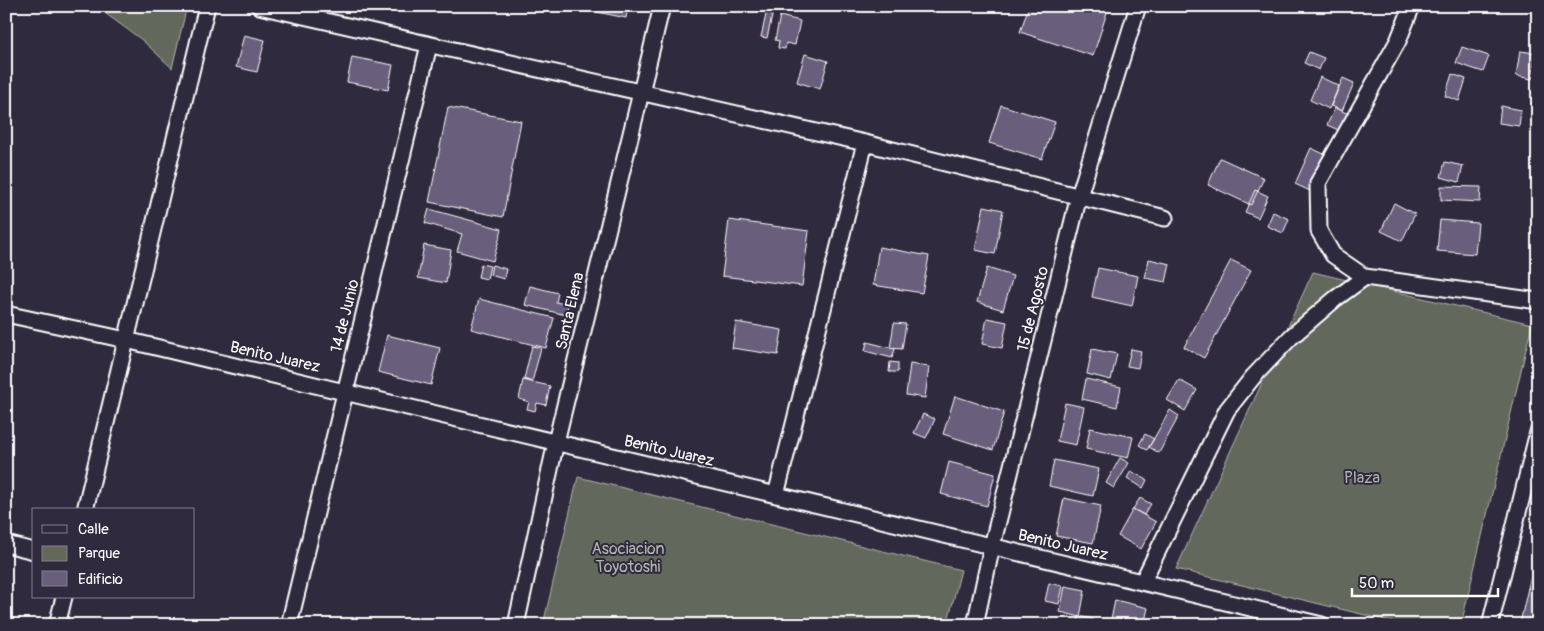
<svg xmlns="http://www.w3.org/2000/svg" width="1544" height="631" viewBox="0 0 1544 631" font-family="Pangolin,sans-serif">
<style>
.green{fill:#64685b;stroke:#b2b4ad}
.building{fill:#695e7c;stroke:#fff}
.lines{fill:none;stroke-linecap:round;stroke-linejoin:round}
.street-casing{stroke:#fff;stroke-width:19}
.street{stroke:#2f2a3d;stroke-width:15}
.labels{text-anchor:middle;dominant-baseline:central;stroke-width:4;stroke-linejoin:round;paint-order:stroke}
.street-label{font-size:16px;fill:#fff;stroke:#2f2a3d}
.park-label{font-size:16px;fill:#b2b4ad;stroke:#2f2a3d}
</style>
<rect width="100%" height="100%" fill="#2f2a3d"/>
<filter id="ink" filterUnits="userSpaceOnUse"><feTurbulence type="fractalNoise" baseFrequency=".02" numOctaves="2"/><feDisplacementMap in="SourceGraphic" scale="10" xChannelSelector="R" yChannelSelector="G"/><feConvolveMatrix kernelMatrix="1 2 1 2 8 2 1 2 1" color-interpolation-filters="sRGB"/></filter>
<g filter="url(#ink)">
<!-- green -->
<path class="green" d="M 95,6 L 187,6 L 172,68 L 142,40 Z
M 1313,272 L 1532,324 L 1461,625 L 1406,625 L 1176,569 Z
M 578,477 L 961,570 L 947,625 L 543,625 Z"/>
<!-- building -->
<path class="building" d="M 583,6 L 628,6 L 626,18 L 583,9 Z
M 1029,6 L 1109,6 L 1093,56 L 1020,32 Z
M 767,10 L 773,12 L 767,38 L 761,37 Z
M 780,16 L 800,21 L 795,45 L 786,43 L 785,49 L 778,48 L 779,41 L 775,40 Z
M 244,35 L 265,40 L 257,72 L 236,67 Z
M 1462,47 L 1489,56 L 1483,72 L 1456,63 Z
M 1520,51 L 1536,53 L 1532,79 L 1516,76 Z
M 1309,52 L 1324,58 L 1319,70 L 1304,63 Z
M 805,54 L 828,61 L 820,89 L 797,82 Z
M 352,57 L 393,65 L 388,90 L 347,82 Z
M 1452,74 L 1466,79 L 1459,101 L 1445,96 Z
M 1320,77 L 1339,86 L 1329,109 L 1310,100 Z
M 1343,78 L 1354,83 L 1342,111 L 1331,106 Z
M 1537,81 L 1538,81 L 1538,108 L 1531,106 Z
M 1001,105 L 1055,122 L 1042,159 L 989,143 Z
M 1501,106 L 1521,110 L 1519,126 L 1499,123 Z
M 448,107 L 521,121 L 503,217 L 429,202 Z
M 1335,108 L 1351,115 L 1343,132 L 1327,125 Z
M 1311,148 L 1326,155 L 1310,191 L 1295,184 Z
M 1220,158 L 1264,178 L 1251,205 L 1208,185 Z
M 1445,162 L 1463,166 L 1459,182 L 1441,177 Z
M 1441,186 L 1481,187 L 1480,202 L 1441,200 Z
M 1255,190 L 1268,196 L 1258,218 L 1245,212 Z
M 1394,203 L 1415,214 L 1402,241 L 1381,231 Z
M 984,206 L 1003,210 L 995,254 L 975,250 Z
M 429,209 L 502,229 L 493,261 L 457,251 L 462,234 L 425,223 Z
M 1273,212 L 1289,219 L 1283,233 L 1267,226 Z
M 729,220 L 809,231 L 802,286 L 722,276 Z
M 1440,220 L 1478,223 L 1475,254 L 1437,251 Z
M 424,245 L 451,250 L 446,283 L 418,278 Z
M 879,247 L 929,256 L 922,293 L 873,285 Z
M 1149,259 L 1170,264 L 1166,282 L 1145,278 Z
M 1231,260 L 1251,270 L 1204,358 L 1184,347 Z
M 481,264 L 490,266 L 487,279 L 478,277 Z
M 492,265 L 506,269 L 504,279 L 490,275 Z
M 987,268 L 1013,276 L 1003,310 L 977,302 Z
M 1098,268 L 1138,276 L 1132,306 L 1092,297 Z
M 530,286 L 558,293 L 556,302 L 568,305 L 566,315 L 525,305 Z
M 479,299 L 554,318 L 546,348 L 471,329 Z
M 987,318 L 1007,322 L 1002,348 L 982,344 Z
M 736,322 L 782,330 L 778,355 L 732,348 Z
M 894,323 L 906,324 L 902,349 L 890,348 Z
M 387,335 L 440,348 L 431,385 L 378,372 Z
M 867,342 L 895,349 L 892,358 L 865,351 Z
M 532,346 L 541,348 L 532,382 L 524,379 Z
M 1092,349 L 1117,354 L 1111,380 L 1087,374 Z
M 1131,349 L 1141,351 L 1138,368 L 1127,366 Z
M 890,362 L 898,363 L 898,372 L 889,372 Z
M 910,364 L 929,367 L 925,398 L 906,395 Z
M 1086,379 L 1121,387 L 1117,407 L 1082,399 Z
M 523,380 L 550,386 L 546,405 L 537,403 L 535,411 L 527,409 L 529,402 L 519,399 Z
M 1179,380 L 1197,390 L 1185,411 L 1167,400 Z
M 955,396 L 1004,412 L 993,450 L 943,434 Z
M 1065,403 L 1084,407 L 1076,445 L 1057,441 Z
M 1170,410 L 1179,416 L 1159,453 L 1149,447 Z
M 923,414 L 935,419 L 926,438 L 914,433 Z
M 1090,428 L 1133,437 L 1128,458 L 1086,449 Z
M 1145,434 L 1154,439 L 1147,450 L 1139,445 Z
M 1120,458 L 1129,463 L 1114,488 L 1106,483 Z
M 1054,460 L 1099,469 L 1093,496 L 1049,486 Z
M 949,462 L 995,474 L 987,506 L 941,494 Z
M 1131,471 L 1147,480 L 1143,488 L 1127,478 Z
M 1064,498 L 1101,506 L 1093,543 L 1056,536 Z
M 1140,498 L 1151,504 L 1144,515 L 1133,509 Z
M 1133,509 L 1156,522 L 1141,549 L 1118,536 Z
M 1535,560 L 1538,560 L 1538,590 L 1528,588 Z
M 1049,583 L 1063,586 L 1059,604 L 1045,601 Z
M 1065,586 L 1085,590 L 1080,617 L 1060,612 Z
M 1528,588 L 1538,590 L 1538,625 L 1520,623 Z
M 1115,600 L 1148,608 L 1144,625 L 1110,625 Z
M 1079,616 L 1093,619 L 1092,625 L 1077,625 Z"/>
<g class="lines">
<defs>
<path id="street" d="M 259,6 L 865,143 L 1165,218
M 1365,277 L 1538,301
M 6,314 L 126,340 L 1322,625
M 776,495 L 865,143
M 85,510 L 207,6
M 6,544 L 34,551
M 1143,581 L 1227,410 L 1253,377 L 1291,337 L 1335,299 L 1365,277 L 1333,255 L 1319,231 L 1318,183 L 1398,41 L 1412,6
M 57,625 L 64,597
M 289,625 L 429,45
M 516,625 L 556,442 L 662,6
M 975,625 L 992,546 L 1079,196 L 1138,6
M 1490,625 L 1538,432"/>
</defs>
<!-- street casing -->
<use href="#street" class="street-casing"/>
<!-- street -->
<use href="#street" class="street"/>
</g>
</g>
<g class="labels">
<!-- street labels -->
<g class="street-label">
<text transform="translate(1033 309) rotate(-76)">15 de Agosto</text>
<text transform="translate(570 311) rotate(-77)">Santa Elena</text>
<text transform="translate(345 316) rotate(-76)">14 de Junio</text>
<text transform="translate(275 357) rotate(13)">Benito Juarez</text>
<text transform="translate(669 451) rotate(13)">Benito Juarez</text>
<text transform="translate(1063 545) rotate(13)">Benito Juarez</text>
</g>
<!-- park labels -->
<g class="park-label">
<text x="1362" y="478">Plaza</text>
<text x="628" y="549">Asociacion<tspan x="628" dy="18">Toyotoshi</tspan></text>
</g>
</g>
<!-- margin -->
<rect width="1544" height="631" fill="none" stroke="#2f2a3d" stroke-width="25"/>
<rect x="12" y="12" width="1519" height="606" fill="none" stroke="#fff" stroke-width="2" filter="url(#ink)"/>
<!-- legend -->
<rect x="32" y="508" width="162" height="90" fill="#2f2a3d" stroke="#827f8b"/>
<rect x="42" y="525" width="25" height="8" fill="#2f2a3d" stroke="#827f8b"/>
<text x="78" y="534" font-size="15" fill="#ffffff">Calle</text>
<rect x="42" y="546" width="25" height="15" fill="#64685b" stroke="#827f8b"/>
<text x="78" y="558" font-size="15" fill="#ffffff">Parque</text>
<rect x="42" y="571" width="25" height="15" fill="#695e7c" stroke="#827f8b"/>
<text x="78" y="584" font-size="15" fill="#ffffff">Edificio</text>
<!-- scale -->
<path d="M1352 588v8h146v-8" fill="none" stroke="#ffffff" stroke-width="2.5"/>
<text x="1359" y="588" font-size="15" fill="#ffffff" stroke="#2f2a3d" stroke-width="4" paint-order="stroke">50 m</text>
</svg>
